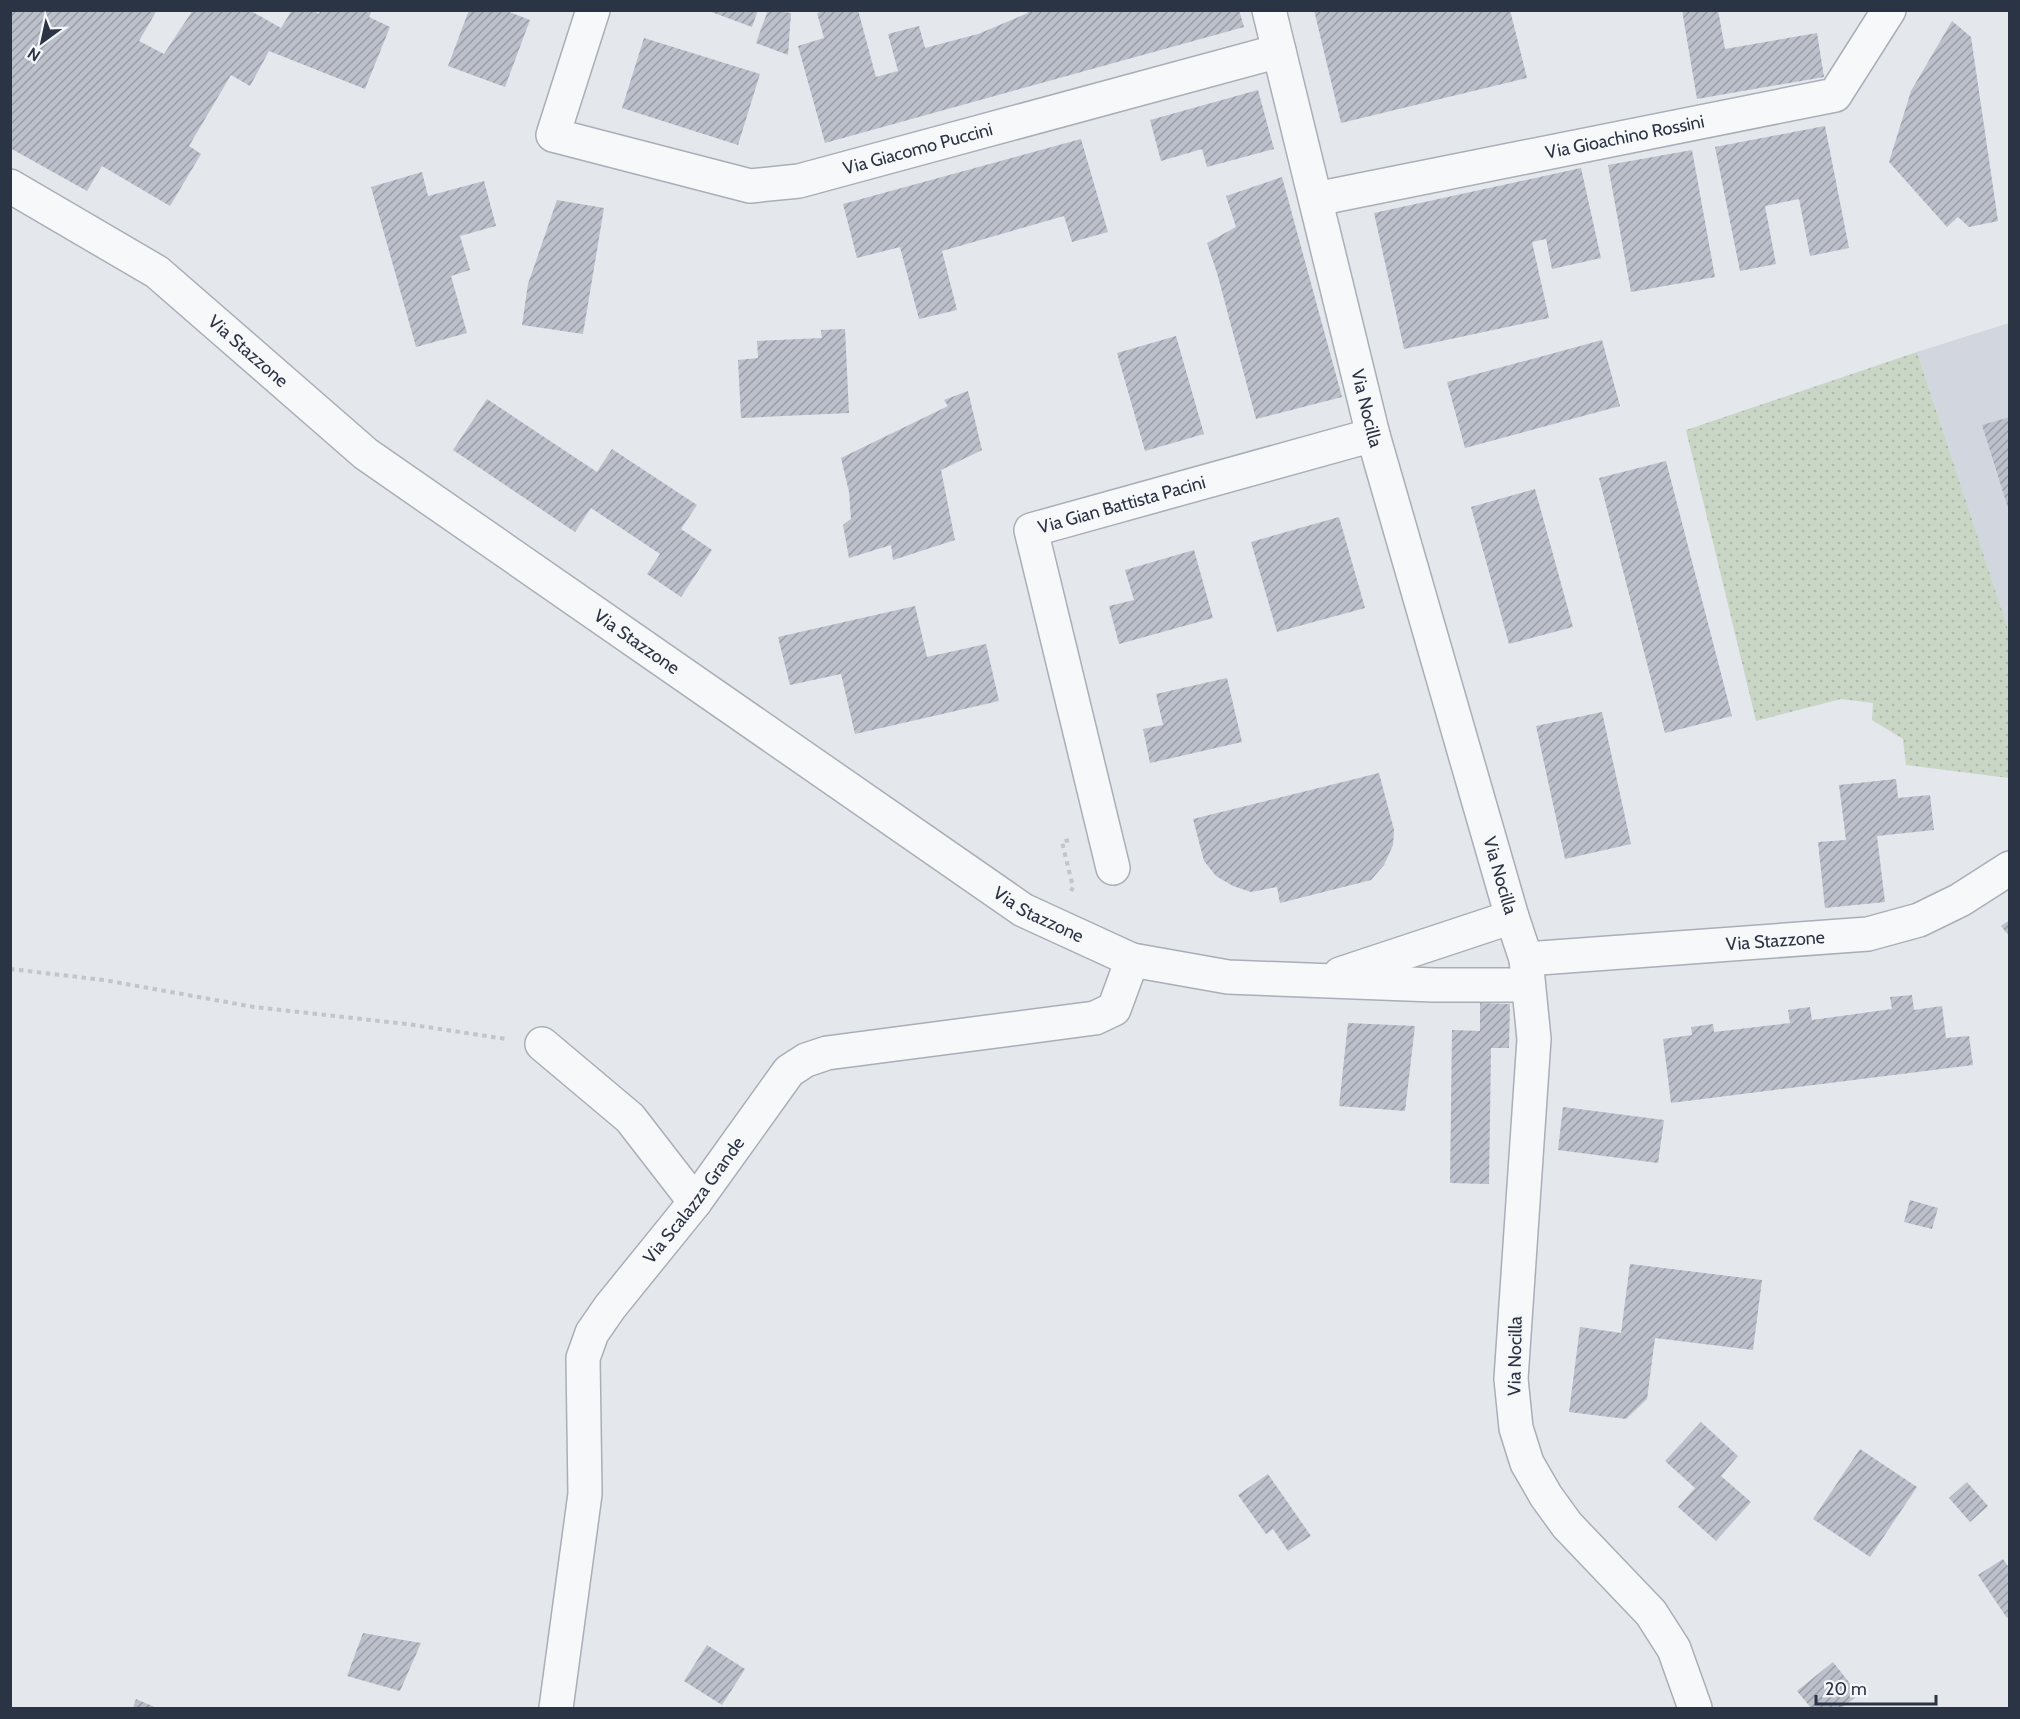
<svg xmlns="http://www.w3.org/2000/svg" width="2020" height="1719" viewBox="0 0 2020 1719" font-family="Cabin,sans-serif">
<style>
.built{fill:#d2d6de}
.grass{fill:url(#grass-dots)}
.building{fill:url(#building-hatch)}
.lines{fill:none;stroke-linecap:round;stroke-linejoin:round}
.minor-casing{stroke:#a9aeb7;stroke-width:36}
.tertiary-casing{stroke:#a9aeb7;stroke-width:36}
.path{stroke:#c2c5cb;stroke-width:4;stroke-dasharray:4.5 4.5;stroke-linecap:butt}
.minor{stroke:#f7f8fa;stroke-width:33}
.tertiary{stroke:#f7f8fa;stroke-width:33}
.labels{text-anchor:middle;dominant-baseline:central;stroke-width:4.5;stroke-linejoin:round;paint-order:stroke}
.street-label{font-size:18px;fill:#2b3445;stroke:#f4f6f9}
</style>
<defs>
<pattern id="grass-dots" width="8" height="8" patternUnits="userSpaceOnUse" patternTransform="scale(1.5)"><rect width="8" height="8" fill="#c9d6c5"/><path d="M2 2h.1M6 6h.1" fill="none" stroke="#adb8ab" stroke-width="1.8" stroke-linecap="round"/></pattern>
<pattern id="building-hatch" width="6" height="6" patternUnits="userSpaceOnUse" patternTransform="scale(1.5)"><rect width="6" height="6" fill="#bbc0ca"/><path d="M-1 1l2-2M0 6l6-6M5 7l2-2" fill="none" stroke="#989da6"/></pattern>
</defs>
<rect width="100%" height="100%" fill="#e4e7ec"/>
<!-- built -->
<path class="built" d="M 2009,323 L 2009,632 L 1917,352 Z"/>
<!-- grass -->
<path class="grass" d="M 1917,352 L 2009,632 L 2009,778 L 1906,765 L 1903,739 L 1872,720 L 1873,703 L 1841,699 L 1756,721 L 1686,430 Z"/>
<!-- building -->
<path class="building" d="M 10,10 L 157,10 L 139,41 L 164,54 L 193,10 L 249,10 L 281,28 L 292,10 L 312,10 L 319,14 L 320,10 L 372,10 L 369,17 L 390,27 L 365,89 L 269,51 L 250,86 L 231,75 L 189,146 L 201,154 L 170,206 L 102,166 L 87,191 L 10,148 Z
M 469,10 L 504,10 L 530,20 L 505,87 L 448,66 Z
M 706,10 L 758,10 L 752,27 Z
M 768,10 L 791,13 L 788,55 L 756,43 Z
M 827,10 L 858,10 L 876,77 L 898,71 L 888,34 L 919,26 L 925,48 L 978,34 L 1028,13 L 1027,10 L 1239,10 L 1244,27 L 825,143 L 798,46 L 824,38 L 817,13 Z
M 1314,10 L 1510,10 L 1527,78 L 1341,123 Z
M 1682,10 L 1718,10 L 1725,49 L 1817,33 L 1824,77 L 1697,99 Z
M 1952,21 L 1971,37 L 1998,221 L 1969,227 L 1958,217 L 1947,227 L 1889,162 L 1911,91 Z
M 644,38 L 760,74 L 738,145 L 622,108 Z
M 1258,90 L 1274,149 L 1207,167 L 1202,149 L 1161,161 L 1150,120 Z
M 1825,126 L 1849,248 L 1810,256 L 1799,199 L 1765,206 L 1776,264 L 1740,271 L 1715,147 Z
M 1081,139 L 1108,232 L 1072,242 L 1064,216 L 942,251 L 957,310 L 919,319 L 900,247 L 857,258 L 843,204 Z
M 1692,150 L 1715,277 L 1631,292 L 1608,165 Z
M 1581,168 L 1601,258 L 1552,269 L 1546,239 L 1532,242 L 1549,318 L 1404,349 L 1374,213 Z
M 422,172 L 428,196 L 484,181 L 496,226 L 460,236 L 470,270 L 451,276 L 467,333 L 416,347 L 371,187 Z
M 1282,177 L 1342,397 L 1256,419 L 1217,273 L 1207,243 L 1236,227 L 1226,196 Z
M 557,200 L 604,208 L 583,334 L 522,325 L 528,284 Z
M 845,329 L 849,413 L 741,418 L 738,360 L 758,358 L 757,341 L 822,338 L 821,330 Z
M 1176,336 L 1204,434 L 1145,451 L 1117,353 Z
M 1602,340 L 1620,406 L 1465,448 L 1447,382 Z
M 968,391 L 982,450 L 941,470 L 955,540 L 893,560 L 891,545 L 849,558 L 843,525 L 851,519 L 849,492 L 841,458 L 948,406 L 944,400 Z
M 487,399 L 597,472 L 612,449 L 697,505 L 681,529 L 712,550 L 681,597 L 647,574 L 660,554 L 591,508 L 575,532 L 453,450 Z
M 2010,417 L 2010,511 L 2009,511 L 1982,425 Z
M 1666,461 L 1732,716 L 1665,733 L 1599,478 Z
M 1535,489 L 1573,627 L 1509,644 L 1471,507 Z
M 1339,517 L 1365,608 L 1277,632 L 1251,542 Z
M 1194,550 L 1213,618 L 1119,644 L 1109,606 L 1134,600 L 1125,570 Z
M 915,606 L 927,657 L 986,644 L 999,701 L 855,734 L 841,674 L 790,685 L 778,637 Z
M 1227,678 L 1242,742 L 1150,763 L 1143,729 L 1163,725 L 1156,694 Z
M 1602,712 L 1631,844 L 1565,859 L 1536,726 Z
M 1379,773 L 1394,830 L 1393,845 L 1384,865 L 1371,880 L 1280,903 L 1277,887 L 1251,892 L 1233,886 L 1216,876 L 1204,861 L 1193,819 Z
M 1896,779 L 1898,798 L 1930,795 L 1934,830 L 1877,836 L 1885,902 L 1825,908 L 1818,842 L 1846,840 L 1839,785 Z
M 2010,920 L 2010,937 L 2001,926 Z
M 1912,995 L 1914,1010 L 1942,1006 L 1946,1038 L 1969,1036 L 1973,1065 L 1671,1103 L 1663,1039 L 1692,1035 L 1691,1027 L 1713,1024 L 1714,1032 L 1790,1023 L 1788,1010 L 1810,1007 L 1812,1020 L 1892,1009 L 1890,997 Z
M 1480,1003 L 1510,1004 L 1509,1048 L 1491,1048 L 1489,1184 L 1450,1183 L 1452,1030 L 1480,1031 Z
M 1348,1023 L 1415,1026 L 1405,1111 L 1339,1106 Z
M 1563,1107 L 1664,1120 L 1658,1163 L 1558,1150 Z
M 1910,1200 L 1938,1208 L 1932,1229 L 1904,1222 Z
M 1630,1264 L 1762,1280 L 1753,1350 L 1655,1338 L 1647,1399 L 1626,1419 L 1569,1412 L 1580,1327 L 1621,1333 Z
M 1701,1422 L 1738,1456 L 1721,1476 L 1751,1502 L 1716,1541 L 1678,1507 L 1695,1488 L 1665,1461 Z
M 1860,1449 L 1917,1487 L 1870,1557 L 1813,1519 Z
M 1268,1474 L 1311,1536 L 1288,1551 L 1273,1529 L 1266,1534 L 1238,1495 Z
M 1967,1482 L 1988,1506 L 1970,1522 L 1949,1498 Z
M 2003,1559 L 2010,1569 L 2010,1616 L 2007,1618 L 1978,1575 Z
M 363,1633 L 421,1643 L 400,1691 L 347,1676 Z
M 707,1645 L 745,1669 L 722,1705 L 684,1681 Z
M 1833,1662 L 1859,1695 L 1841,1708 L 1811,1708 L 1797,1691 Z
M 136,1699 L 157,1708 L 133,1708 Z"/>
<g class="lines">
<defs>
<g id="minor">
<path id="s1" d="M 593,10 L 553,135 L 750,186 L 799,181 L 1279,51"/>
<path id="s2" d="M 10,186 L 157,272 L 366,454 L 1023,910 L 1132,960 L 1228,977 L 1434,985 L 1528,985"/>
<path id="s3" d="M 1316,199 L 1835,95 L 1889,10"/>
<path id="s4" d="M 1113,868 L 1031,530 L 1373,435"/>
<path id="s5" d="M 1526,959 L 1868,934 L 1919,920 L 1960,900 L 2010,868"/>
<path d="M 1340,974 L 1512,917"/>
<path d="M 542,1044 L 630,1118 L 695,1202"/>
<path id="s6" d="M 556,1708 L 585,1494 L 583,1358 L 592,1333 L 610,1307 L 695,1202 L 789,1071 L 806,1060 L 827,1053 L 1095,1018 L 1114,1009 L 1132,960"/>
</g>
<g id="tertiary">
<path id="s7" d="M 1269,10 L 1373,435 L 1512,917 L 1526,959 L 1534,1039 L 1511,1379 L 1516,1428 L 1527,1463 L 1546,1496 L 1567,1525 L 1651,1613 L 1674,1649 L 1695,1708"/>
</g>
</defs>
<!-- minor casing -->
<use href="#minor" class="minor-casing"/>
<!-- tertiary casing -->
<use href="#tertiary" class="tertiary-casing"/>
<!-- path -->
<path class="path" d="M 1069,840 L 1062,842 L 1073,887 L 1071,891
M 10,969 L 104,980 L 254,1007 L 407,1024 L 506,1039"/>
<!-- minor -->
<use href="#minor" class="minor"/>
<!-- tertiary -->
<use href="#tertiary" class="tertiary"/>
</g>
<g class="labels">
<!-- street labels -->
<g class="street-label">
<text stroke="none"><textPath href="#s3" startOffset="315">Via Gioachino Rossini</textPath></text>
<text stroke="none"><textPath href="#s1" startOffset="507">Via Giacomo Puccini</textPath></text>
<text stroke="none"><textPath href="#s2" startOffset="291">Via Stazzone</textPath></text>
<text stroke="none"><textPath href="#s7" startOffset="410">Via Nocilla</textPath></text>
<text stroke="none"><textPath href="#s4" startOffset="442">Via Gian Battista Pacini</textPath></text>
<text stroke="none"><textPath href="#s2" startOffset="777">Via Stazzone</textPath></text>
<text stroke="none"><textPath href="#s7" startOffset="896">Via Nocilla</textPath></text>
<text stroke="none"><textPath href="#s2" startOffset="1263">Via Stazzone</textPath></text>
<text stroke="none"><textPath href="#s5" startOffset="250">Via Stazzone</textPath></text>
<text stroke="none"><textPath href="#s6" startOffset="546">Via Scalazza Grande</textPath></text>
<text transform="translate(1515 1356) rotate(-89)">Via Nocilla</text>
</g>
</g>
<!-- border -->
<rect width="2020" height="1719" fill="none" stroke="#2b3445" stroke-width="24"/>
<!-- north arrow -->
<g transform="translate(42 42) rotate(213)" stroke="#f4f6f9" stroke-width="4.5" paint-order="stroke">
<path d="M0-4.5L10 22L0 15L-10 22Z" fill="#2b3445"/>
<text y="-9" font-size="16" font-weight="bold" text-anchor="middle" fill="#2b3445">N</text>
</g>
<!-- scale -->
<path d="M1816 1695v9h120v-9" fill="none" stroke="#2b3445" stroke-width="3"/>
<text x="1825" y="1695" font-size="18" fill="#2b3445" stroke="#f4f6f9" stroke-width="4.5" paint-order="stroke">20 m</text>
</svg>
